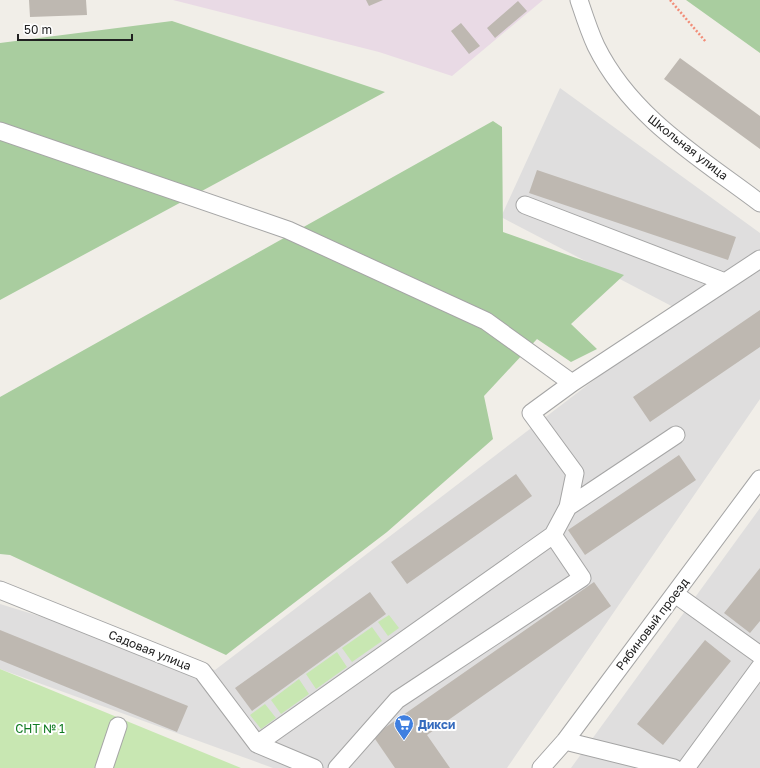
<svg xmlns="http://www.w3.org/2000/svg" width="760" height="768" viewBox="0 0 760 768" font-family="'Golos Text',sans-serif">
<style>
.residential{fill:#dfdede}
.industrial{fill:#e9dae5}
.grass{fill:#c8e7b2}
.forest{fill:#a9cd9f}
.building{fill:#beb8b1}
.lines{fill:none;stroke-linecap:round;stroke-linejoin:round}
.minor-casing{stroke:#a5a5a5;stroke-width:19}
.path{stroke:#f28d78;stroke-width:2.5;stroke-dasharray:2 2;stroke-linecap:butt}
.minor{stroke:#fff;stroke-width:17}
.labels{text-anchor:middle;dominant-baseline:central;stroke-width:4;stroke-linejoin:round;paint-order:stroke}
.street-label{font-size:12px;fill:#212121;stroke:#fff}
.shop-label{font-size:12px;font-weight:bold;fill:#366cbe;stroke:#fff;text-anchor:start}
.park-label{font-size:12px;fill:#127b23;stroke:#fff}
</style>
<rect width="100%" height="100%" fill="#f1eee8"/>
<!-- residential -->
<path class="residential" d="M 560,88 L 760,233 L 760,399 L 507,768 L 273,768 L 0,669 L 0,604 L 215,670 L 683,312 L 501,217 Z
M 760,508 L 760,768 L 571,768 Z"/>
<!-- industrial -->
<path class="industrial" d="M 173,0 L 543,0 L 452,76 L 379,52 Z"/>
<!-- grass -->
<path class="grass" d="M 389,615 L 399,628 L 388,636 L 378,622 Z
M 372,627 L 382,641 L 352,662 L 342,648 Z
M 337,652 L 347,667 L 316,689 L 306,674 Z
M 0,669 L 241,768 L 0,768 Z
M 299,679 L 309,694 L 281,714 L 271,700 Z
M 265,704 L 276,718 L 261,729 L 250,715 Z"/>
<!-- forest -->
<path class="forest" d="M 686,0 L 760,0 L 760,53 Z
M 172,21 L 385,92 L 0,300 L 0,43 Z
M 493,121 L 502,127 L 503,232 L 624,275 L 571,324 L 597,349 L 571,362 L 537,339 L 484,396 L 493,439 L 387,532 L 226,655 L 10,555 L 0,554 L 0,397 Z"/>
<!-- building -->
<path class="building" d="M 29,0 L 86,0 L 87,15 L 30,17 Z
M 366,0 L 383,0 L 369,6 Z
M 518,1 L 527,11 L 495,38 L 487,28 Z
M 461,23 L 480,46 L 469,54 L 451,31 Z
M 680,58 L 760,116 L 760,149 L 664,79 Z
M 537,170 L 736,237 L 728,260 L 529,193 Z
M 760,310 L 760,347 L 650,422 L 633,397 Z
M 679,455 L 696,480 L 585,555 L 568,530 Z
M 516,474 L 532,496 L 407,584 L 391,562 Z
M 760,568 L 760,621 L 750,633 L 724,613 Z
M 594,582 L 611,606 L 427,735 L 450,768 L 395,768 L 373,736 Z
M 370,592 L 386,614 L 252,711 L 235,688 Z
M 0,630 L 188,706 L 177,732 L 0,660 Z
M 705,640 L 731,661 L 663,745 L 637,724 Z"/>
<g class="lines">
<defs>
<path id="minor" d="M 579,0 C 584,15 589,31 596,46 C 631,117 699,157 760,203
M 0,131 L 288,230 L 486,321 L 572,383 L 760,259
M 525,205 L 725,282
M 568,507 L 676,435
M 0,590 L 202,671 L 257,744 L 314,768
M 675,594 L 760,655
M 565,741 L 674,768
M 257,744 L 553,535 L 568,507 L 575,473 L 531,413 L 572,383
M 104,768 L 118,726
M 337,768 L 397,700 L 582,578 L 553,535
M 541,768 L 565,741 L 760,479
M 686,768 L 760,667"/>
</defs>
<!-- minor casing -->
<use href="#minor" class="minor-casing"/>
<!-- path -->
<path class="path" d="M 670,0 L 706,42"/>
<!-- minor -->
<use href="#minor" class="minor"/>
</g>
<!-- icons -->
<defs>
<symbol id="supermarket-pin" viewBox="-11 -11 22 30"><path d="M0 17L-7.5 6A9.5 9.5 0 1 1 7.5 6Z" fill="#3f7fe0" stroke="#fff"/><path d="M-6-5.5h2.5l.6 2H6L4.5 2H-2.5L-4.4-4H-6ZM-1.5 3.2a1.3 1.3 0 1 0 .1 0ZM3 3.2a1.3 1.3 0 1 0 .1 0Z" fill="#fff"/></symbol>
</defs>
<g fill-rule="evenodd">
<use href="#supermarket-pin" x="393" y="713" width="22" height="30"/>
</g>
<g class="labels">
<!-- street labels -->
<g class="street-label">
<text transform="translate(688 147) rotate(38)">Школьная улица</text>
<text transform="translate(652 624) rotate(-53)">Рябиновый проезд</text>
<text transform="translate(150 650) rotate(22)">Садовая улица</text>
</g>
<!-- shop labels -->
<g class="shop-label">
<text x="418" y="724">Дикси</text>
</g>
<!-- park labels -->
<g class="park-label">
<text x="40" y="728">СНТ № 1</text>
</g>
</g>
<!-- scale -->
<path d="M18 34v6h114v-6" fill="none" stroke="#212121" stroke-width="2"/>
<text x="24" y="34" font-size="12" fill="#212121" stroke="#ffffff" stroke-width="3" paint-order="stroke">50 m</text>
</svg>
